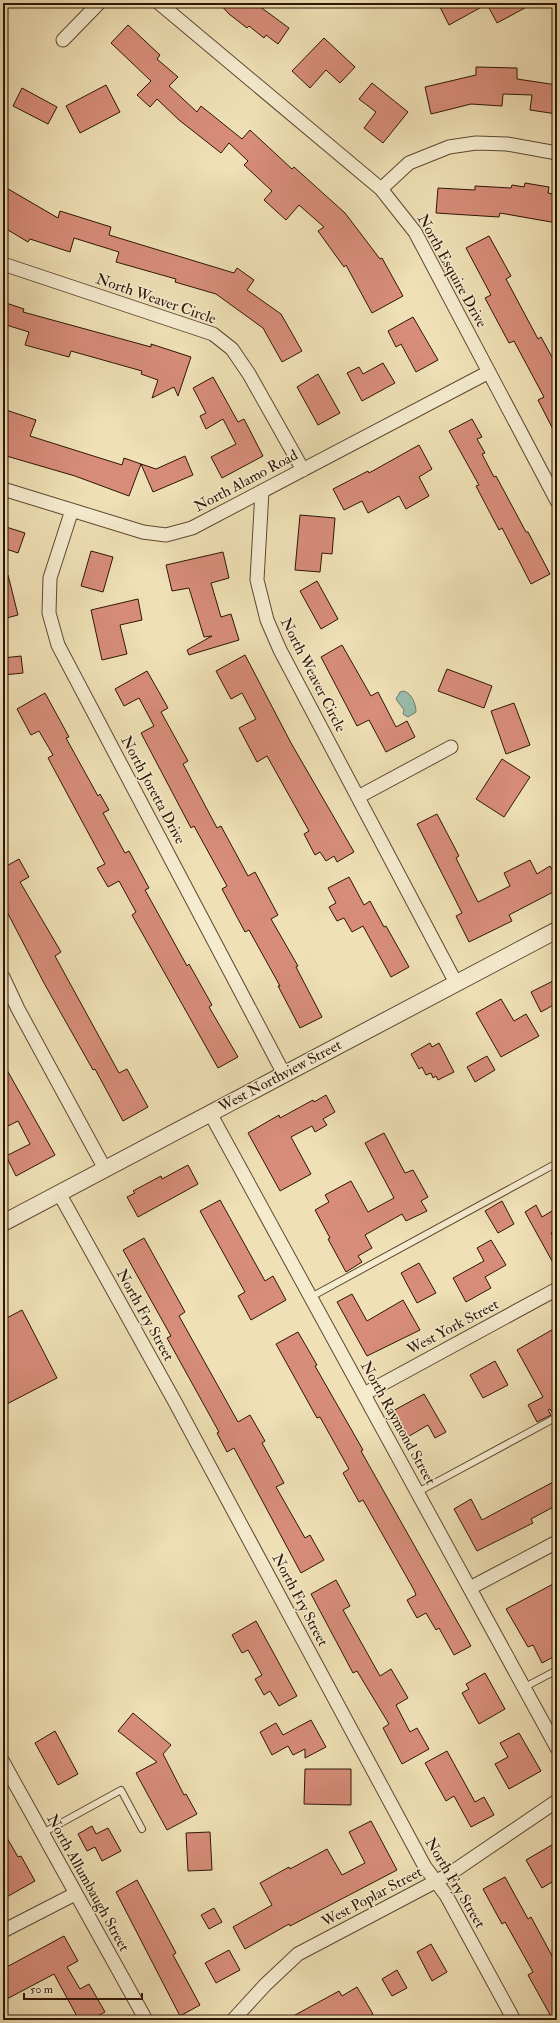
<svg xmlns="http://www.w3.org/2000/svg" width="560" height="2023" viewBox="0 0 560 2023" font-family="'IM FELL Double Pica',serif">
<style>
.water{fill:#9abdae;stroke:#6f7a6a}
.building{fill:#d78d79;stroke:#2f1505}
.lines{fill:none;stroke-linecap:round;stroke-linejoin:round}
.service-casing{stroke:#5f4831;stroke-width:8}
.minor-casing{stroke:#5f4831;stroke-width:15}
.tertiary-casing{stroke:#5f4831;stroke-width:18}
.service{stroke:#f5ebcf;stroke-width:6}
.minor{stroke:#f5ebcf;stroke-width:13}
.tertiary{stroke:#f5ebcf;stroke-width:16}
.labels{text-anchor:middle;dominant-baseline:central;stroke-width:3;stroke-linejoin:round;paint-order:stroke}
.street-label{font-size:15px;fill:#2f1505;stroke:#f5ebcf}
</style>
<rect width="100%" height="100%" fill="#efe0b5"/>
<filter id="stains"><feTurbulence type="fractalNoise" baseFrequency=".005" numOctaves="4"/><feColorMatrix values="0 0 0 0 .2 0 0 0 0 .09 0 0 0 0 .02 0 0 0 .5 -.17"/></filter>
<radialGradient id="worn" r=".72"><stop offset=".6" stop-color="#630" stop-opacity="0"/><stop offset="1" stop-color="#630" stop-opacity=".3"/></radialGradient>
<!-- water -->
<path class="water" d="M 404,691 C 412,694 416,704 416,712 L 408,717 L 403,714 L 404,710 L 396,699 L 400,692 Z"/>
<!-- building -->
<path class="building" d="M 219,3 L 255,3 L 289,28 L 278,44 L 266,35 L 264,38 L 249,26 L 247,28 L 229,14 Z
M 438,3 L 534,3 L 497,23 L 487,4 L 449,25 Z
M 128,25 L 160,55 L 157,59 L 178,77 L 169,86 L 197,112 L 201,106 L 242,139 L 250,130 L 292,169 L 294,167 L 345,213 L 380,259 L 382,258 L 403,296 L 372,313 L 346,265 L 344,267 L 318,231 L 324,227 L 299,205 L 286,220 L 264,200 L 272,191 L 244,165 L 248,161 L 229,143 L 221,153 L 179,120 L 157,99 L 150,107 L 137,95 L 151,81 L 111,43 Z
M 324,38 L 355,67 L 340,83 L 326,70 L 310,88 L 292,71 Z
M 476,67 L 517,68 L 517,79 L 557,85 L 557,114 L 530,110 L 532,95 L 503,94 L 502,106 L 471,104 L 431,114 L 425,87 L 476,75 Z
M 372,83 L 408,112 L 383,143 L 364,128 L 376,112 L 359,99 Z
M 106,85 L 120,112 L 80,133 L 66,106 Z
M 22,88 L 57,107 L 48,124 L 13,106 Z
M 525,183 L 549,187 L 548,193 L 557,195 L 557,223 L 500,213 L 499,217 L 436,213 L 438,188 L 475,190 L 475,186 L 511,188 L 512,185 L 524,187 Z
M 3,186 L 58,218 L 60,211 L 111,227 L 109,235 L 234,273 L 237,268 L 254,280 L 247,290 L 281,314 L 302,351 L 282,362 L 263,328 L 216,294 L 175,282 L 176,279 L 116,262 L 119,252 L 74,238 L 70,252 L 30,239 L 28,242 L 3,227 Z
M 489,236 L 511,276 L 506,279 L 538,339 L 541,337 L 557,366 L 557,437 L 538,400 L 544,397 L 514,341 L 509,343 L 485,298 L 491,295 L 466,248 Z
M 3,302 L 24,309 L 23,312 L 151,347 L 151,344 L 191,357 L 178,396 L 174,387 L 152,398 L 158,380 L 141,374 L 142,371 L 71,351 L 69,357 L 25,345 L 29,332 L 3,324 Z
M 413,317 L 438,360 L 416,372 L 401,344 L 396,347 L 388,331 Z
M 383,363 L 395,383 L 362,401 L 347,373 L 359,367 L 363,374 Z
M 318,374 L 340,413 L 318,425 L 297,387 Z
M 213,377 L 238,422 L 244,419 L 263,456 L 222,478 L 211,457 L 236,444 L 223,419 L 206,429 L 200,416 L 206,413 L 193,388 Z
M 3,409 L 36,420 L 30,436 L 122,465 L 124,458 L 141,464 L 129,496 L 75,476 L 3,455 Z
M 472,419 L 482,437 L 477,439 L 485,453 L 482,454 L 494,477 L 496,476 L 526,532 L 528,532 L 550,574 L 531,584 L 502,528 L 499,530 L 476,486 L 479,485 L 449,431 Z
M 419,445 L 432,469 L 419,477 L 429,496 L 406,509 L 399,496 L 368,513 L 362,501 L 344,510 L 333,489 L 368,471 L 369,473 Z
M 185,456 L 193,475 L 153,492 L 141,464 L 156,469 Z
M 300,515 L 335,518 L 332,554 L 322,553 L 320,572 L 295,570 Z
M 3,526 L 25,533 L 18,553 L 3,548 Z
M 91,551 L 113,557 L 103,592 L 81,586 Z
M 223,552 L 229,578 L 211,583 L 221,617 L 231,614 L 239,640 L 189,655 L 187,650 L 212,636 L 204,637 L 189,588 L 172,591 L 166,565 Z
M 3,575 L 8,575 L 18,615 L 3,619 Z
M 317,581 L 338,619 L 321,629 L 300,591 Z
M 138,599 L 142,620 L 120,625 L 127,654 L 102,660 L 91,610 Z
M 342,645 L 371,696 L 378,692 L 396,727 L 407,721 L 415,737 L 386,752 L 369,720 L 357,726 L 321,657 Z
M 245,655 L 291,743 L 354,852 L 337,862 L 334,856 L 326,861 L 320,852 L 315,855 L 304,834 L 309,831 L 267,756 L 257,762 L 239,728 L 256,719 L 242,693 L 231,699 L 216,671 Z
M 21,656 L 23,673 L 3,675 L 3,658 Z
M 447,669 L 492,686 L 484,708 L 438,691 Z
M 147,671 L 168,708 L 161,712 L 188,761 L 183,764 L 217,828 L 221,826 L 248,876 L 255,872 L 278,915 L 271,919 L 298,966 L 296,967 L 322,1017 L 300,1028 L 278,986 L 280,986 L 249,930 L 245,932 L 222,889 L 227,886 L 194,826 L 191,828 L 141,733 L 154,726 L 139,698 L 124,706 L 115,689 Z
M 45,693 L 69,737 L 66,738 L 98,796 L 100,794 L 109,810 L 103,813 L 125,853 L 129,851 L 149,888 L 145,890 L 187,966 L 189,964 L 212,1005 L 209,1007 L 238,1057 L 218,1068 L 132,915 L 136,912 L 119,881 L 108,887 L 97,868 L 105,864 L 48,758 L 53,755 L 39,731 L 31,735 L 17,709 Z
M 514,703 L 530,745 L 506,754 L 491,711 Z
M 502,759 L 530,777 L 504,817 L 476,799 Z
M 437,814 L 459,856 L 456,858 L 478,902 L 510,886 L 504,873 L 530,860 L 537,874 L 550,866 L 557,879 L 557,890 L 509,915 L 512,921 L 469,942 L 456,916 L 462,913 L 417,824 Z
M 19,859 L 29,877 L 20,882 L 61,952 L 55,956 L 119,1073 L 127,1069 L 148,1107 L 123,1121 L 95,1069 L 93,1070 L 44,983 L 3,904 L 3,868 Z
M 349,877 L 364,905 L 370,901 L 384,927 L 386,926 L 409,967 L 391,977 L 363,926 L 352,932 L 344,918 L 337,921 L 329,907 L 336,903 L 328,888 Z
M 557,979 L 557,1003 L 541,1012 L 531,992 Z
M 501,999 L 514,1021 L 526,1014 L 539,1036 L 501,1057 L 476,1013 Z
M 430,1043 L 432,1047 L 439,1043 L 454,1072 L 438,1080 L 436,1076 L 433,1078 L 431,1073 L 426,1075 L 422,1067 L 419,1069 L 411,1054 Z
M 487,1056 L 495,1070 L 475,1082 L 467,1067 Z
M 3,1063 L 55,1155 L 16,1176 L 6,1156 L 30,1144 L 18,1121 L 8,1126 L 3,1117 Z
M 326,1095 L 335,1112 L 323,1119 L 327,1125 L 315,1132 L 312,1126 L 291,1137 L 311,1174 L 280,1191 L 248,1133 L 279,1115 L 280,1118 L 313,1100 L 314,1102 Z
M 384,1133 L 405,1173 L 413,1170 L 428,1197 L 421,1201 L 427,1211 L 406,1221 L 402,1214 L 365,1235 L 372,1248 L 358,1256 L 362,1262 L 346,1272 L 328,1239 L 330,1238 L 315,1210 L 329,1202 L 325,1195 L 351,1181 L 368,1212 L 394,1198 L 365,1143 Z
M 188,1165 L 198,1184 L 138,1217 L 127,1197 L 135,1193 L 133,1191 L 161,1176 L 162,1179 Z
M 220,1200 L 265,1281 L 273,1276 L 286,1300 L 251,1320 L 238,1296 L 245,1292 L 200,1211 Z
M 502,1201 L 514,1224 L 498,1233 L 485,1211 Z
M 536,1205 L 542,1217 L 557,1208 L 557,1230 L 551,1233 L 557,1244 L 557,1270 L 525,1212 Z
M 144,1238 L 185,1312 L 179,1316 L 238,1422 L 250,1415 L 265,1441 L 262,1443 L 284,1483 L 276,1487 L 305,1538 L 310,1535 L 324,1560 L 301,1573 L 234,1448 L 227,1452 L 217,1433 L 219,1432 L 167,1338 L 171,1336 L 123,1250 Z
M 491,1240 L 506,1265 L 485,1277 L 491,1288 L 466,1302 L 453,1278 L 484,1261 L 477,1248 Z
M 419,1263 L 436,1293 L 417,1303 L 401,1273 Z
M 352,1294 L 367,1321 L 403,1300 L 420,1330 L 367,1356 L 337,1302 Z
M 22,1310 L 57,1378 L 3,1406 L 3,1320 Z
M 557,1327 L 557,1413 L 553,1414 L 550,1409 L 548,1410 L 551,1415 L 537,1422 L 528,1405 L 543,1397 L 517,1350 Z
M 298,1332 L 317,1365 L 315,1366 L 363,1450 L 361,1451 L 471,1646 L 454,1655 L 439,1628 L 436,1630 L 426,1613 L 417,1618 L 407,1600 L 416,1595 L 414,1590 L 363,1500 L 359,1502 L 343,1473 L 349,1469 L 320,1417 L 317,1418 L 276,1344 Z
M 495,1361 L 508,1385 L 483,1398 L 470,1375 Z
M 424,1394 L 446,1432 L 435,1438 L 428,1425 L 406,1438 L 391,1412 Z
M 557,1480 L 557,1505 L 531,1519 L 533,1523 L 477,1551 L 454,1509 L 471,1499 L 482,1520 Z
M 336,1580 L 350,1606 L 343,1610 L 380,1676 L 391,1669 L 408,1698 L 396,1705 L 410,1732 L 417,1728 L 429,1749 L 402,1764 L 383,1728 L 389,1724 L 357,1671 L 353,1673 L 311,1594 Z
M 557,1582 L 557,1655 L 542,1663 L 533,1645 L 528,1647 L 506,1609 Z
M 256,1621 L 297,1696 L 279,1706 L 270,1691 L 264,1695 L 255,1679 L 262,1675 L 248,1650 L 242,1653 L 232,1635 Z
M 485,1673 L 505,1709 L 479,1724 L 462,1693 L 469,1689 L 466,1684 Z
M 133,1713 L 171,1745 L 163,1754 L 184,1795 L 186,1794 L 197,1814 L 167,1830 L 136,1773 L 157,1762 L 118,1731 Z
M 311,1720 L 326,1747 L 305,1758 L 305,1749 L 293,1755 L 288,1746 L 272,1755 L 260,1732 L 276,1723 L 283,1735 Z
M 55,1731 L 78,1774 L 58,1785 L 35,1743 Z
M 519,1733 L 541,1771 L 509,1789 L 495,1764 L 508,1757 L 500,1743 Z
M 447,1751 L 475,1802 L 484,1797 L 494,1815 L 471,1827 L 454,1796 L 446,1801 L 425,1763 Z
M 305,1769 L 351,1769 L 351,1805 L 304,1804 Z
M 371,1821 L 397,1870 L 290,1926 L 289,1924 L 245,1949 L 233,1927 L 272,1905 L 260,1883 L 289,1867 L 290,1869 L 327,1849 L 342,1875 L 365,1863 L 349,1832 Z
M 92,1826 L 96,1834 L 108,1828 L 121,1851 L 102,1861 L 95,1847 L 87,1851 L 78,1834 Z
M 3,1831 L 18,1857 L 21,1856 L 35,1881 L 3,1899 Z
M 210,1832 L 212,1870 L 188,1871 L 186,1833 Z
M 557,1842 L 557,1879 L 542,1888 L 526,1860 Z
M 505,1877 L 528,1919 L 531,1917 L 557,1965 L 557,2020 L 553,2020 L 528,1975 L 533,1972 L 505,1922 L 502,1924 L 483,1889 Z
M 137,1880 L 176,1953 L 173,1955 L 200,2005 L 180,2016 L 116,1892 Z
M 214,1908 L 222,1922 L 209,1929 L 201,1915 Z
M 64,1936 L 78,1961 L 67,1967 L 80,1989 L 89,1984 L 105,2012 L 90,2020 L 79,2020 L 54,1974 L 3,2001 L 3,1969 Z
M 431,1944 L 447,1972 L 432,1981 L 417,1952 Z
M 229,1950 L 240,1970 L 216,1983 L 205,1963 Z
M 397,1970 L 407,1988 L 392,1996 L 382,1979 Z
M 357,1987 L 373,2014 L 363,2020 L 286,2020 L 339,1991 L 342,1996 Z"/>
<g class="lines">
<defs>
<path id="service" d="M 311,1297 L 557,1163
M 418,1492 L 557,1417
M 525,1687 L 557,1670
M 41,1834 L 121,1790 L 142,1829"/>
<path id="minor" d="M 159,3 L 381,189 L 415,232 L 557,501
M 63,40 L 99,3
M 381,189 L 409,163 L 449,147 L 476,143 L 507,144 L 557,153
M 3,264 L 213,334 L 232,349 L 249,374 L 303,470
M 3,489 L 143,532 L 166,535 L 192,528 L 489,372
M 262,491 L 257,580 L 267,620 L 280,650 L 456,983
M 72,510 L 50,578 L 49,613 L 58,645 L 284,1074
M 358,797 L 451,747
M 3,977 L 18,1009 L 105,1169
M 210,1113 L 557,1748
M 59,1193 L 175,1402 L 425,1867 L 446,1895 L 514,2020
M 364,1394 L 557,1289
M 470,1588 L 557,1542
M 3,1762 L 146,2020
M 3,1931 L 75,1894
M 233,2020 L 265,1985 L 298,1954 L 448,1875 L 557,1801"/>
<path id="tertiary" d="M 3,1223 L 557,930"/>
</defs>
<!-- service casing -->
<use href="#service" class="service-casing"/>
<!-- minor casing -->
<use href="#minor" class="minor-casing"/>
<!-- tertiary casing -->
<use href="#tertiary" class="tertiary-casing"/>
<!-- service -->
<use href="#service" class="service"/>
<!-- minor -->
<use href="#minor" class="minor"/>
<!-- tertiary -->
<use href="#tertiary" class="tertiary"/>
</g>
<g class="labels">
<!-- street labels -->
<g class="street-label">
<text transform="translate(452 271) rotate(61)">North Esquire Drive</text>
<text transform="translate(156 299) rotate(19)">North Weaver Circle</text>
<text transform="translate(246 481) rotate(-28)">North Alamo Road</text>
<text transform="translate(313 675) rotate(63)">North Weaver Circle</text>
<text transform="translate(153 790) rotate(62)">North Joretta Drive</text>
<text transform="translate(280 1076) rotate(-28)">West Northview Street</text>
<text transform="translate(145 1315) rotate(61)">North Fry Street</text>
<text transform="translate(453 1327) rotate(-28)">West York Street</text>
<text transform="translate(398 1423) rotate(61)">North Raymond Street</text>
<text transform="translate(300 1600) rotate(62)">North Fry Street</text>
<text transform="translate(88 1883) rotate(61)">North Allumbaugh Street</text>
<text transform="translate(455 1883) rotate(59)">North Fry Street</text>
<text transform="translate(372 1897) rotate(-28)">West Poplar Street</text>
</g>
</g>
<!-- margin -->
<rect width="560" height="2023" fill="none" stroke="#efe0b5" stroke-width="16"/>
<rect x="4" y="4" width="552" height="2015" fill="none" stroke="#2f1505" stroke-width="2"/>
<rect x="8" y="8" width="544" height="2007" fill="none" stroke="#2f1505"/>
<!-- scale -->
<path d="M24 1993v6h118v-6" fill="none" stroke="#2f1505" stroke-width="2"/>
<text x="30" y="1993" font-size="12" fill="#2f1505" stroke="#f5ebcf" stroke-width="3" paint-order="stroke">50 m</text>
<rect width="100%" height="100%" filter="url(#stains)"/>
<rect width="100%" height="100%" fill="url(#worn)"/>
</svg>
